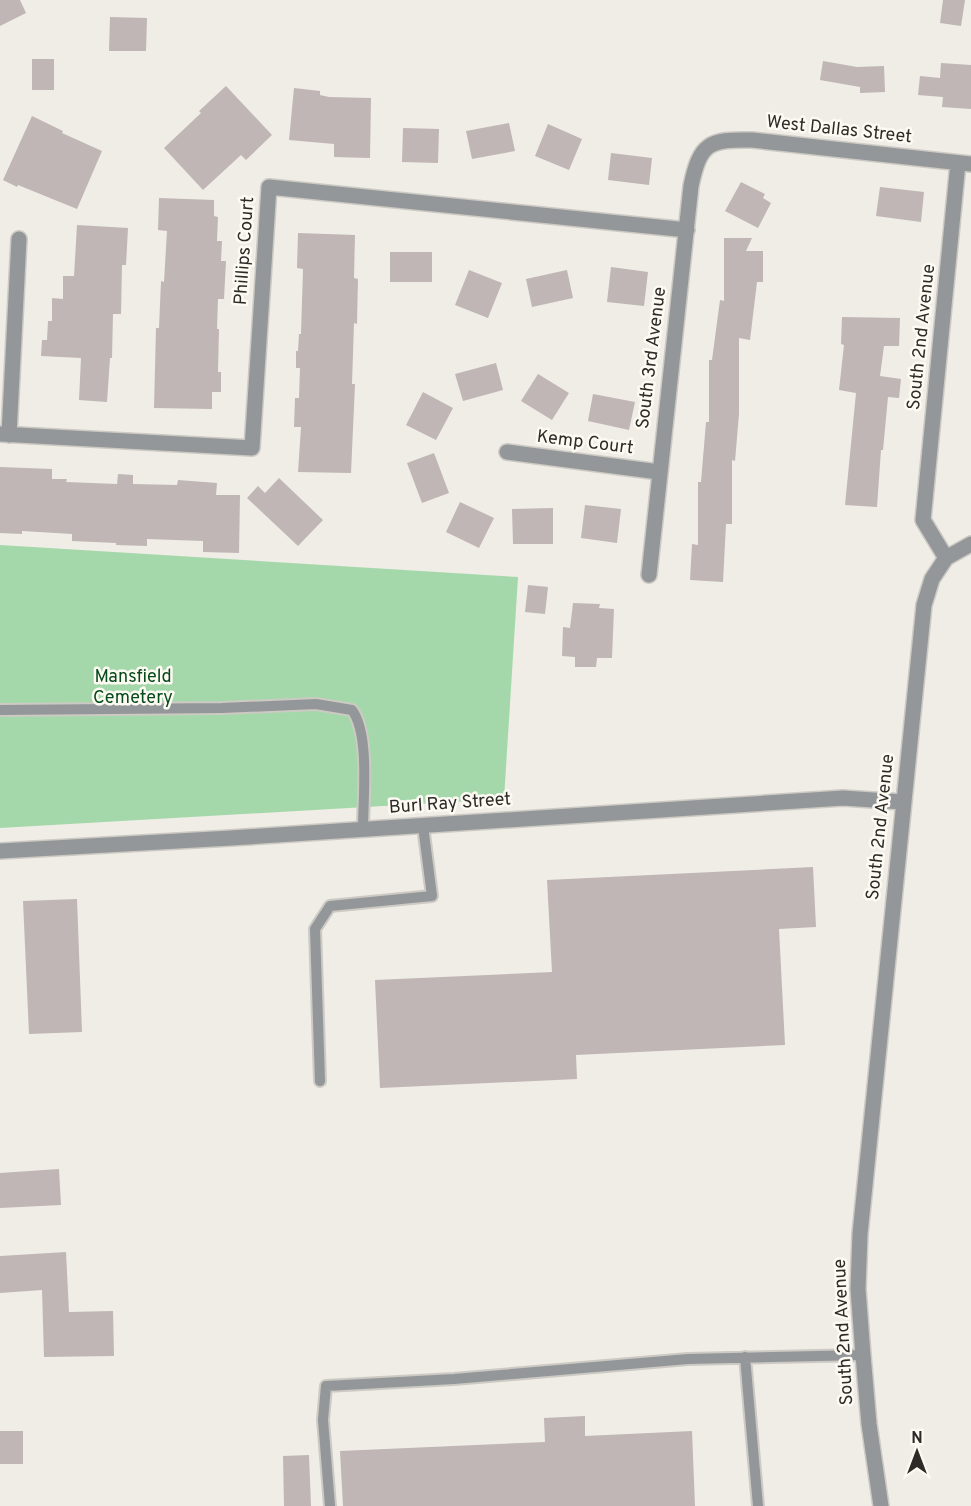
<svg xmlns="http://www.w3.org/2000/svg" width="971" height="1506" viewBox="0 0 971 1506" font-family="Overpass,sans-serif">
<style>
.green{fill:#a4d8aa}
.building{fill:#c0b6b5}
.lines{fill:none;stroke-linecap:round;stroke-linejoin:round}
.service-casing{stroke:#cccac3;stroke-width:14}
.minor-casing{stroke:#cccac3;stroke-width:18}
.tertiary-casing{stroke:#cccac3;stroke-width:18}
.service{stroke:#94979a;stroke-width:10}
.minor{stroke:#94979a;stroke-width:15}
.tertiary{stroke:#94979a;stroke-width:15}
.labels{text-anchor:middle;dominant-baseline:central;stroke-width:5;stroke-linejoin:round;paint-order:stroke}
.street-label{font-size:18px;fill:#2c2b28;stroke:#fcfaf2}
.park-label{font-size:18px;fill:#054a1b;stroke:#fcfaf2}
</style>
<rect width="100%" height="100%" fill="#efede5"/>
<!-- green -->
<path class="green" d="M 0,545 L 518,577 L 504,799 L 0,828 Z"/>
<!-- building -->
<path class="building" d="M 0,0 L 20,0 L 26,13 L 0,26 Z
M 943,0 L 965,0 L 961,26 L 940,23 Z
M 110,17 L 147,18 L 146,51 L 109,51 Z
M 32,59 L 54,59 L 54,90 L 32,90 Z
M 823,61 L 857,67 L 884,66 L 885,92 L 860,93 L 860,87 L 820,80 Z
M 941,63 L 971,65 L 971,109 L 942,107 L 943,97 L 918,95 L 920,76 L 940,78 Z
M 226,86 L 272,135 L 246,160 L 241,155 L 203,190 L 164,148 L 201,113 L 199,111 Z
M 294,88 L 320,91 L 320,95 L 329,97 L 371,98 L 370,158 L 334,157 L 334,144 L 289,140 Z
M 32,116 L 63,131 L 62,133 L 102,151 L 77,209 L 18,185 L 17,187 L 3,180 Z
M 509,123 L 515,151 L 472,159 L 466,131 Z
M 548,124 L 582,139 L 569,170 L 535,156 Z
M 403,128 L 439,129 L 438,163 L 402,162 Z
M 611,153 L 652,158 L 649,185 L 608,180 Z
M 741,182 L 765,194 L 763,198 L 771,203 L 758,228 L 725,211 Z
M 880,187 L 924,192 L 921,222 L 876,216 Z
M 159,198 L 214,200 L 214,216 L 218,217 L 217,241 L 222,241 L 221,261 L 226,261 L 224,299 L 218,299 L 217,329 L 219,329 L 218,372 L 221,372 L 221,392 L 212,392 L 212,409 L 154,408 L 156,328 L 159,328 L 161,281 L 164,282 L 167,231 L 158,230 Z
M 77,225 L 128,228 L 126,265 L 122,265 L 121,314 L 113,314 L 112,358 L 110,358 L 107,402 L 79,400 L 81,358 L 41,356 L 42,340 L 47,340 L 48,321 L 52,321 L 52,298 L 63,299 L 63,276 L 74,276 Z
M 298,233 L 355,235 L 354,278 L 358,279 L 357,324 L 354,323 L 352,384 L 355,384 L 351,473 L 298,472 L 301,427 L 294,427 L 295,398 L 299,398 L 300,368 L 296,368 L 296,351 L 298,351 L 299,334 L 301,334 L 303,269 L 297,268 Z
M 724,238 L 752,238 L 746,251 L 763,251 L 763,282 L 757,282 L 750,340 L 739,338 L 739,414 L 735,461 L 732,460 L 732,524 L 726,524 L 723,582 L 690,580 L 692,544 L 698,545 L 698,482 L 701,482 L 706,422 L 709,422 L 709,360 L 712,360 L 720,300 L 724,301 Z
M 390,252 L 432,252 L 432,282 L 390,282 Z
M 611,267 L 648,272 L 644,306 L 607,302 Z
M 469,270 L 502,283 L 488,318 L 455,305 Z
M 567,270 L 573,298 L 532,307 L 526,279 Z
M 842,317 L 900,318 L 899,346 L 884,346 L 880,376 L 901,379 L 899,398 L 888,397 L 883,450 L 881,450 L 877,507 L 845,505 L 856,393 L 839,390 L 844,345 L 841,344 Z
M 496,363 L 503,390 L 463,401 L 455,374 Z
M 538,374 L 569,393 L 552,420 L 521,401 Z
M 423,392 L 453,408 L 436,440 L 406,425 Z
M 593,394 L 635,402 L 629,430 L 588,421 Z
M 434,453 L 449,493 L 422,503 L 407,463 Z
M 0,467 L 52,469 L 52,479 L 67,479 L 66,482 L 117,484 L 118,474 L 133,475 L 133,484 L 177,485 L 178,480 L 217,483 L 216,495 L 240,495 L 239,553 L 203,552 L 203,541 L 147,539 L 147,546 L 116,545 L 116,543 L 72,541 L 72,534 L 22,531 L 22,534 L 0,533 Z
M 279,478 L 323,520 L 298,546 L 247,498 L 258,486 L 265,493 Z
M 460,502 L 494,518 L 479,548 L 446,532 Z
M 585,505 L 621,509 L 617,543 L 581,538 Z
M 553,508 L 553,544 L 513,544 L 512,509 Z
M 528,585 L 548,587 L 545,614 L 525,612 Z
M 573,603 L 600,604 L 599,608 L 614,609 L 612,658 L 597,658 L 596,667 L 575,667 L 575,657 L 562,656 L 563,627 L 570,628 Z
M 813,867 L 816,927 L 779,929 L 785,1045 L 576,1055 L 577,1079 L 380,1088 L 375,980 L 552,972 L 547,880 Z
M 77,899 L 82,1032 L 29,1034 L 23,901 Z
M 59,1169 L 61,1205 L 0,1208 L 0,1173 Z
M 66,1252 L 69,1312 L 113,1311 L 114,1356 L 44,1357 L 42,1290 L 0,1293 L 0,1256 Z
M 585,1416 L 585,1436 L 692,1431 L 695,1506 L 343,1506 L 340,1451 L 545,1442 L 544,1418 Z
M 0,1431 L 23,1431 L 23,1464 L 0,1464 Z
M 309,1455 L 311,1506 L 284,1506 L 283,1456 Z"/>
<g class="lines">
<defs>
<path id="service" d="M 0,710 L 222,708 L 316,704 L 352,710 C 370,734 363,798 363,829
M 320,1081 L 315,929 L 330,906 L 432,896 L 423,826
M 745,1357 L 758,1506
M 330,1506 L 323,1420 L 326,1386 L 454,1379 L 688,1359 L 863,1355"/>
<path id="minor" d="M 0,434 L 252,448 L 269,187 L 687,230
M 9,435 L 19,239
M 507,452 L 659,472
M 946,558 L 923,520 L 958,163
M 649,575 L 691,186 C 700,143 709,139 752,140 L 971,164
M 0,851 L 231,838 L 843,798 L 903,802"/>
<path id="tertiary" d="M 881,1506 L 869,1424 L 863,1355 L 858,1289 L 860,1234 L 924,605 L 932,579 L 946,558 L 971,544"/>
</defs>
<!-- service casing -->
<use href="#service" class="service-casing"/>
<!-- minor casing -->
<use href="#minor" class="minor-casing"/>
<!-- tertiary casing -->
<use href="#tertiary" class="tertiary-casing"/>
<!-- service -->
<use href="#service" class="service"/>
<!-- minor -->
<use href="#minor" class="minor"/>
<!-- tertiary -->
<use href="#tertiary" class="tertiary"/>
</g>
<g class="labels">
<!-- street labels -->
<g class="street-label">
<text transform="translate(839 130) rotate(6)">West Dallas Street</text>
<text transform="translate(245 251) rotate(-86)">Phillips Court</text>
<text transform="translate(922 337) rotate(-84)">South 2nd Avenue</text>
<text transform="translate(652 358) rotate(-83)">South 3rd Avenue</text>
<text transform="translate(585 443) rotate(7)">Kemp Court</text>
<text transform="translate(450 804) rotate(-4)">Burl Ray Street</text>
<text transform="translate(881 827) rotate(-84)">South 2nd Avenue</text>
<text transform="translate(844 1332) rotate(-93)">South 2nd Avenue</text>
</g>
<!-- park labels -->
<g class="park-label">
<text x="133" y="677">Mansfield<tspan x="133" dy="21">Cemetery</tspan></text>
</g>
</g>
<!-- north arrow -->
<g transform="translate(917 1452)" stroke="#fcfaf2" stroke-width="4.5" paint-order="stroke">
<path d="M0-4.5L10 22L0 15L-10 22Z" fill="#2c2b28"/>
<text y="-9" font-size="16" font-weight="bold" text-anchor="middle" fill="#2c2b28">N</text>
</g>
</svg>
